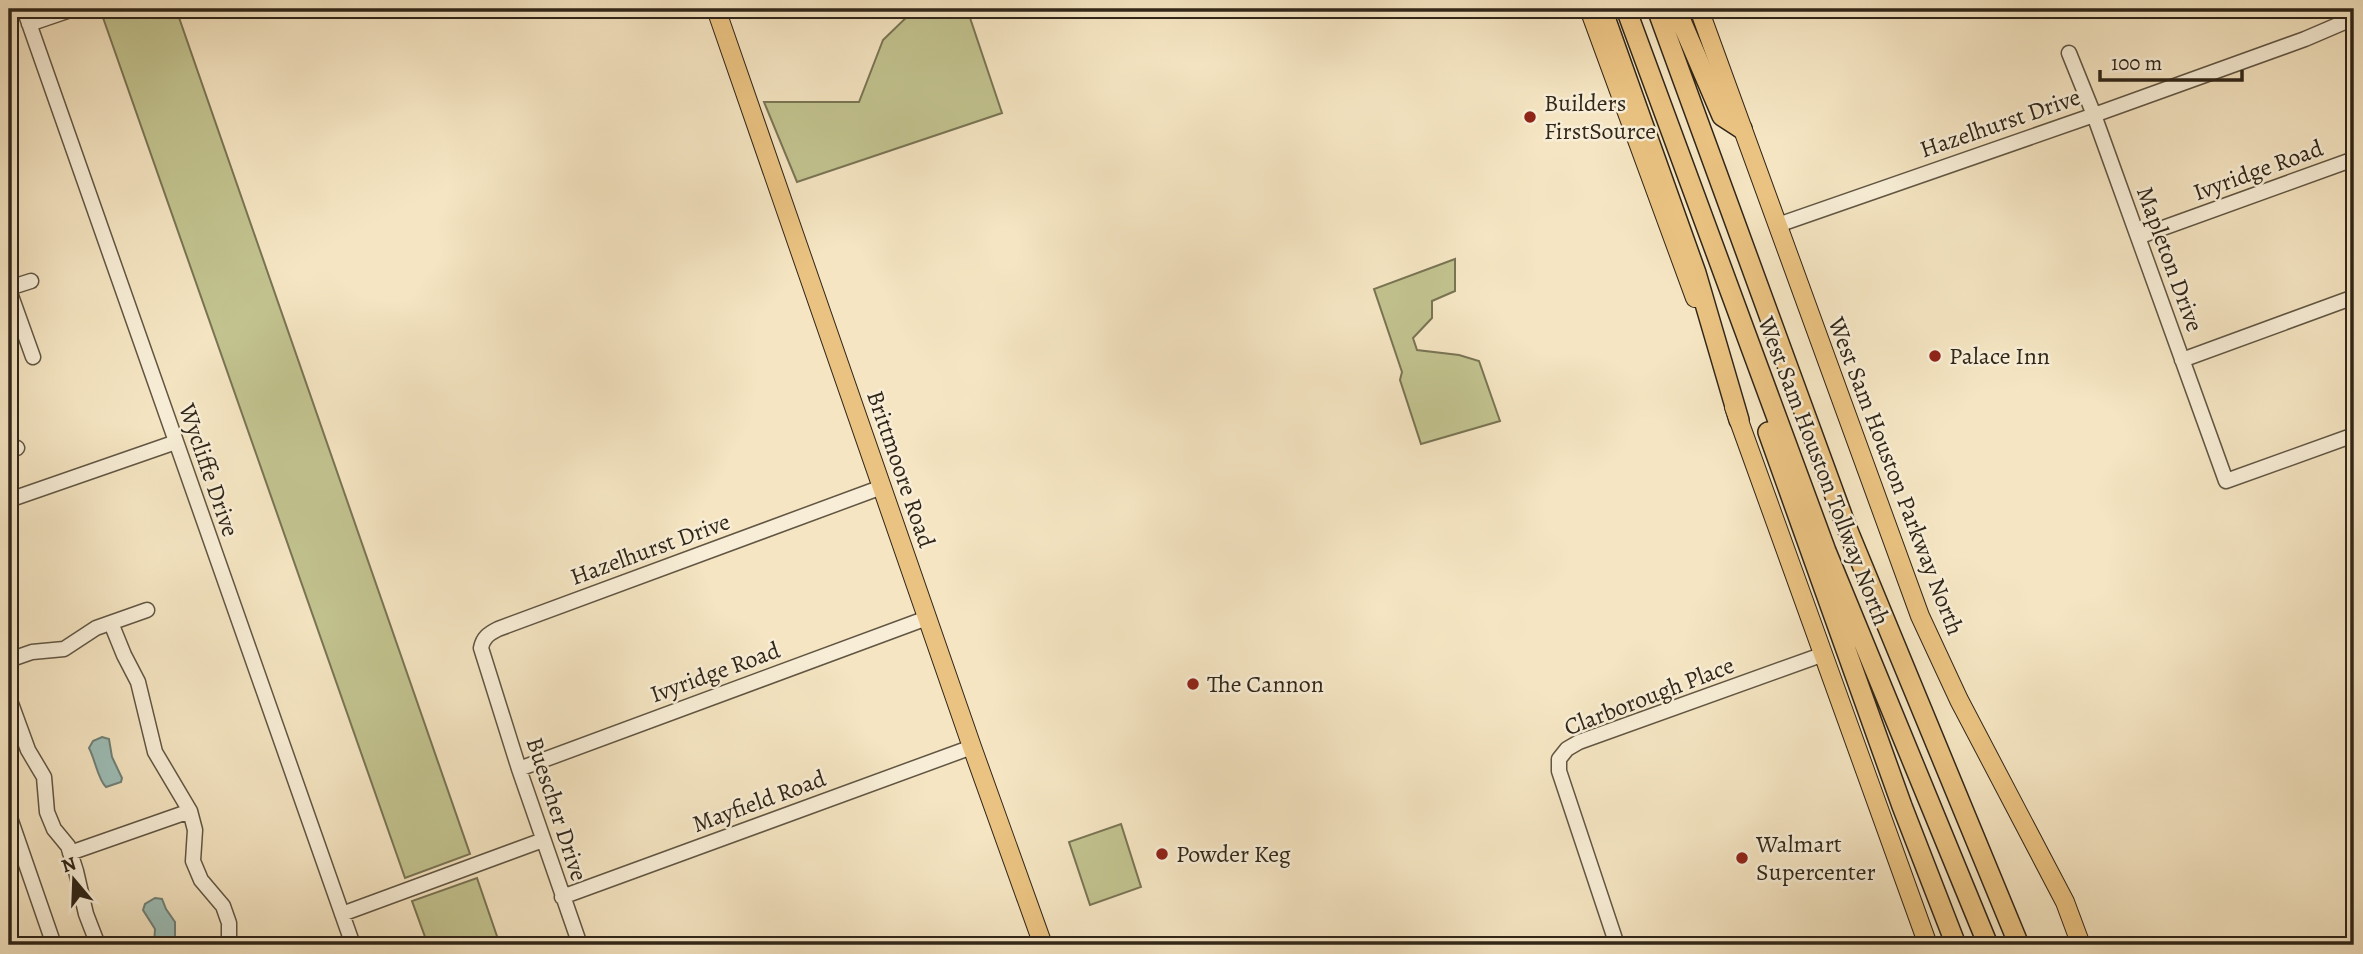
<svg xmlns="http://www.w3.org/2000/svg" width="2363" height="954" viewBox="0 0 2363 954" font-family="Alegreya,serif">
<style>
.green{fill:#c2c38f;stroke:#797454;stroke-width:2}
.water{fill:#9dbeb7;stroke:#718178;stroke-width:2}
.lines{fill:none;stroke-linecap:round;stroke-linejoin:round}
.minor-casing{stroke:#615643;stroke-width:17}
.major-casing{stroke:#302619;stroke-width:20}
.highway-casing{stroke:#302619;stroke-width:22}
.minor{stroke:#f8eed7;stroke-width:14}
.major{stroke:#eac281;stroke-width:18}
.highway{stroke:#eac281;stroke-width:19}
.poi-dot{fill:#8f2418;stroke:#f8eed7;stroke-width:2.5}
.labels{text-anchor:middle;dominant-baseline:central;stroke-width:5;stroke-linejoin:round;paint-order:stroke}
.poi-label{font-size:24px;fill:#302619;stroke:#f8eed7;text-anchor:start}
.street-label{font-size:24px;fill:#302619;stroke:#f8eed7}
</style>
<rect width="100%" height="100%" fill="#f5e5c2"/>
<filter id="stains"><feTurbulence type="fractalNoise" baseFrequency=".00286" numOctaves="4"/><feColorMatrix values="0 0 0 0 .2 0 0 0 0 .09 0 0 0 0 .02 0 0 0 .5 -.17"/></filter>
<radialGradient id="worn" r=".72"><stop offset=".6" stop-color="#630" stop-opacity="0"/><stop offset="1" stop-color="#630" stop-opacity=".3"/></radialGradient>
<!-- green -->
<path class="green" d="M 110,9 L 176,9 L 470,854 L 405,878 L 101,12 Z
M 915,9 L 967,9 L 1002,113 L 797,182 L 764,102 L 859,102 L 883,40 Z
M 1455,259 L 1455,291 L 1432,301 L 1432,318 L 1413,338 L 1417,350 L 1459,355 L 1479,361 L 1500,421 L 1421,444 L 1400,380 L 1402,372 L 1374,289 Z
M 1121,824 L 1141,887 L 1090,905 L 1069,842 Z
M 477,878 L 500,945 L 428,945 L 412,901 Z"/>
<!-- water -->
<path class="water" d="M 102,737 L 109,739 L 112,757 L 122,778 L 121,782 L 106,787 C 98,780 95,759 89,748 L 93,741 Z
M 155,898 L 162,899 L 166,909 L 175,922 L 175,945 L 154,945 L 155,929 L 143,910 L 145,904 Z"/>
<g class="lines">
<defs>
<path id="minor" d="M 24,9 L 353,945
M 29,24 L 73,9
M 2069,53 L 2094,115 L 2226,481 L 2354,435
M 1778,225 L 2094,115 L 2305,39 L 2354,18
M 2138,237 L 2354,159
M 9,288 L 31,281
M 9,290 L 33,357
M 2182,360 L 2354,297
M 9,450 L 17,448
M 9,500 L 176,442
M 111,623 L 124,655 L 138,682 L 155,752 L 190,811 L 195,830 L 193,861 L 201,880 L 223,906 L 229,923 L 229,945
M 9,660 L 32,652 L 64,649 L 96,628 L 147,610
M 9,698 L 28,750 L 44,777 L 47,812 L 54,829 L 68,846 L 76,871 L 86,914 L 98,945
M 519,769 L 927,618
M 9,815 L 54,945
M 70,853 L 190,811
M 562,897 L 972,747
M 342,914 L 543,840
M 580,945 L 519,769 L 481,648 C 483,638 488,634 498,629 L 882,487
M 1617,945 L 1559,771 L 1559,759 L 1567,749 L 1579,742 L 1824,654"/>
<path id="major" d="M 716,9 L 972,747 L 1043,945
M 1589,9 L 1695,298
M 1699,9 L 1920,616 L 1959,700 L 2065,902 L 2081,945
M 1734,407 L 1928,945"/>
<path id="highway" d="M 1602,9 L 1696,273 L 1739,420
M 1626,9 L 1826,551 L 1988,945
M 1657,9 L 1846,526 L 2019,945
M 1676,9 L 1722,116 L 1742,129
M 1768,432 L 1902,806 L 1956,945"/>
</defs>
<!-- minor casing -->
<use href="#minor" class="minor-casing"/>
<!-- major casing -->
<use href="#major" class="major-casing"/>
<!-- highway casing -->
<use href="#highway" class="highway-casing"/>
<!-- minor -->
<use href="#minor" class="minor"/>
<!-- major -->
<use href="#major" class="major"/>
<!-- highway -->
<use href="#highway" class="highway"/>
</g>
<!-- markers -->
<g class="poi-dot">
<circle cx="1530" cy="117" r="7"/>
<circle cx="1935" cy="356" r="7"/>
<circle cx="1193" cy="684" r="7"/>
<circle cx="1162" cy="854" r="7"/>
<circle cx="1742" cy="858" r="7"/>
</g>
<g class="labels">
<!-- poi labels -->
<g class="poi-label">
<text x="1544" y="103">Builders<tspan x="1544" dy="28">FirstSource</tspan></text>
<text x="1949" y="356">Palace Inn</text>
<text x="1207" y="684">The Cannon</text>
<text x="1756" y="844">Walmart<tspan x="1756" dy="28">Supercenter</tspan></text>
<text x="1176" y="854">Powder Keg</text>
</g>
<!-- street labels -->
<g class="street-label">
<text transform="translate(2000 123) rotate(-19)">Hazelhurst Drive</text>
<text transform="translate(2258 170) rotate(-20)">Ivyridge Road</text>
<text transform="translate(2170 259) rotate(70)">Mapleton Drive</text>
<text transform="translate(901 469) rotate(71)">Brittmoore Road</text>
<text transform="translate(209 470) rotate(71)">Wycliffe Drive</text>
<text transform="translate(1824 471) rotate(69)">West Sam Houston Tollway North</text>
<text transform="translate(1896 476) rotate(69)">West Sam Houston Parkway North</text>
<text transform="translate(650 549) rotate(-20)">Hazelhurst Drive</text>
<text transform="translate(715 672) rotate(-20)">Ivyridge Road</text>
<text transform="translate(1649 696) rotate(-21)">Clarborough Place</text>
<text transform="translate(759 801) rotate(-20)">Mayfield Road</text>
<text transform="translate(557 809) rotate(72)">Buescher Drive</text>
</g>
</g>
<!-- margin -->
<rect width="2363" height="954" fill="none" stroke="#f5e5c2" stroke-width="35"/>
<rect x="10" y="10" width="2342" height="933" fill="none" stroke="#302619" stroke-width="3.5"/>
<rect x="18" y="18" width="2328" height="919" fill="none" stroke="#302619" stroke-width="2"/>
<!-- north arrow -->
<g transform="translate(74 880) rotate(341)" stroke="#f8eed7" stroke-width="5" paint-order="stroke">
<path d="M0-5L12 26L0 18L-12 26Z" fill="#302619"/>
<text y="-10" font-size="19" font-weight="bold" text-anchor="middle" fill="#302619">N</text>
</g>
<!-- scale -->
<path d="M2100 70v10h142v-10" fill="none" stroke="#302619" stroke-width="3.5"/>
<text x="2111" y="70" font-size="21" fill="#302619" stroke="#f8eed7" stroke-width="5" paint-order="stroke">100 m</text>
<rect width="100%" height="100%" filter="url(#stains)"/>
<rect width="100%" height="100%" fill="url(#worn)"/>
</svg>
